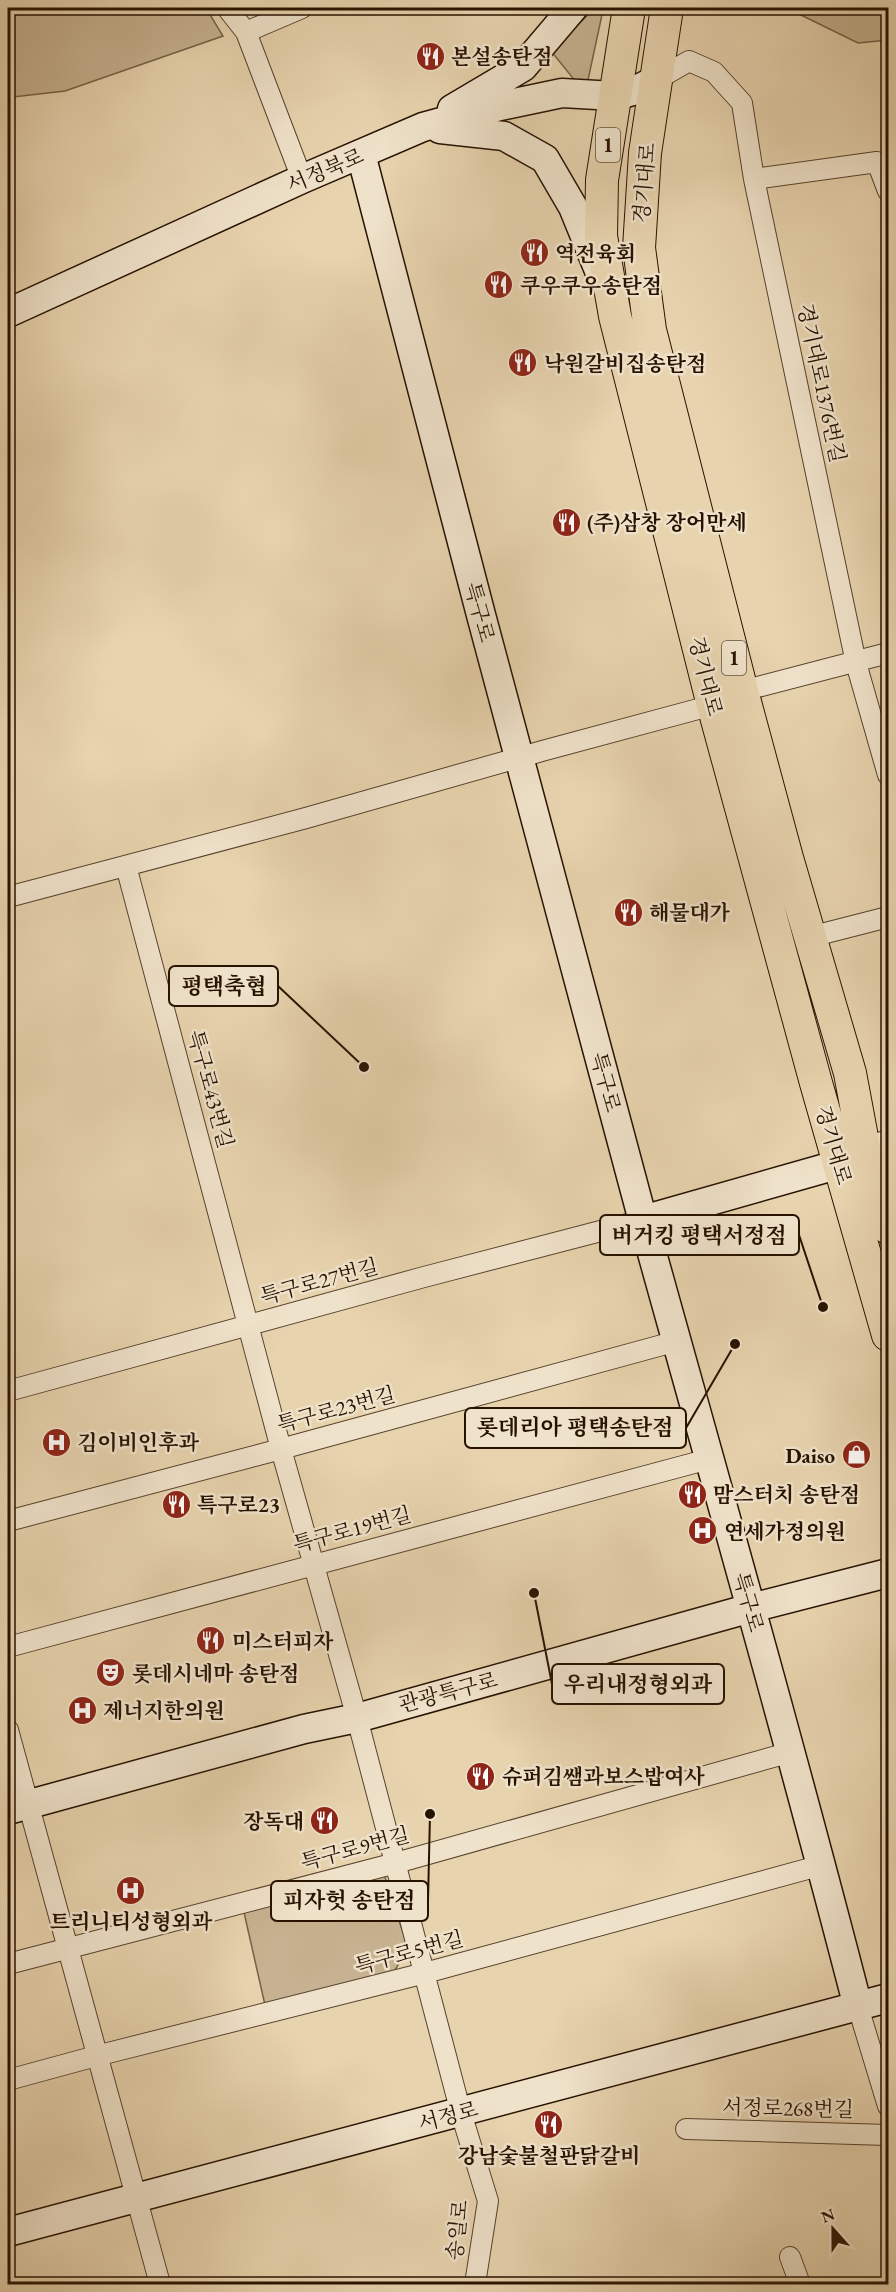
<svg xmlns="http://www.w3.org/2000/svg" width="896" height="2292" viewBox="0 0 896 2292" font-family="'EB Garamond','Noto Serif KR',serif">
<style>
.green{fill:#c6b290;stroke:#766248;stroke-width:1.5}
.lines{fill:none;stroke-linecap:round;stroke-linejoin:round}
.street-casing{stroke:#57422c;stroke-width:22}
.secondary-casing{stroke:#271200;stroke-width:31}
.primary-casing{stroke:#271200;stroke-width:34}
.street{stroke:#efe2ca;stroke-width:20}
.secondary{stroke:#efe2ca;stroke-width:28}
.primary{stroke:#e7d3ae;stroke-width:32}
.labels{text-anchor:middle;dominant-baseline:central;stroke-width:5;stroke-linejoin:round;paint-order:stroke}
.shield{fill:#efe2ca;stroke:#63503d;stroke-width:1.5}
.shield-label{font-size:20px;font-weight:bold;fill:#271200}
.poi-label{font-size:21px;font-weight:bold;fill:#271200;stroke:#efe2ca;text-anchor:start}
.street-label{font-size:21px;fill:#271200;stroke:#efe2ca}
.leader{fill:none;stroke:#271200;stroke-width:2}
.callout-dot{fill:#271200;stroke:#efe2ca;stroke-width:2}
.callout{fill:#efe2ca;stroke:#271200;stroke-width:2}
.callout-label{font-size:22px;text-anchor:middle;font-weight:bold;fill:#271200}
</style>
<rect width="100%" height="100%" fill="#e7d3ae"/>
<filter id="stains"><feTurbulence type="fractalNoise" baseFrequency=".00333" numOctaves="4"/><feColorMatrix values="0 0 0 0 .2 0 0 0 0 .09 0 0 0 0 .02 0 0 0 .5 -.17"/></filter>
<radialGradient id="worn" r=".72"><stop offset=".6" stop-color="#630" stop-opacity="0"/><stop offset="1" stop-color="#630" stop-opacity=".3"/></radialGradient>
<!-- green -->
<path class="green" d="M 34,8 L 206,8 L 223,36 L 65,91 L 13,97 L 8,92 L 8,14 Z
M 595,8 L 603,10 L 588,80 L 576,82 L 551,51 Z
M 790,8 L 888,8 L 888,40 L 858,43 L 801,15 Z
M 384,1874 L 408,1948 L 391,1977 L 265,2005 L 243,1908 Z"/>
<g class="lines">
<defs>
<path id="street" d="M 227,8 L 246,32 L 302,179
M 246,32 L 302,8
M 656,80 L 689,61 L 714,72 L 742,103 L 754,179 L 856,663 L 888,775
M 754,179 L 877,162 L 888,191
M 126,866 L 281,1449 L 357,1718 L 461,2113 L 488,2201 L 475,2284
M 8,897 L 306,818 L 542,751 L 713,705 L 742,691 L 888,653
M 810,937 L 888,917
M 864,1148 L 888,1140
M 8,1391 L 424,1277 L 643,1220
M 8,1521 L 281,1449 L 677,1341
M 8,1647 L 709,1459
M 8,1730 L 160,2284
M 8,1964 L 396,1863 L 791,1752
M 858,2007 L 888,2106
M 8,2080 L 96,2056 L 425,1973 L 822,1865
M 686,2129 L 888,2135
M 790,2257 L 800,2284"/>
<path id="secondary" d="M 452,109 L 523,67 L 573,8
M 440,129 L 504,136 L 545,159 L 573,207 L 600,273
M 361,154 C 453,509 545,863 642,1217 C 715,1480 790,1743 858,2007
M 8,313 L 302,179 L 423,127 L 500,106 L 562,93 L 615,96 L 636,90 L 656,80
M 643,1220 L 840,1164
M 8,1810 L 304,1729 L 357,1718 L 751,1608 L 888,1573
M 8,2232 L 888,1998"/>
<path id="primary" d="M 629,8 L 602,180 L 601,236 L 615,316 L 713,705 L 816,1083 L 888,1335
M 667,8 L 645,153 L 639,248 L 650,330 L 742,691 L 787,858 L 850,1073 L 864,1148 L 888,1228"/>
</defs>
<!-- street casing -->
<use href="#street" class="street-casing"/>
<!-- secondary casing -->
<use href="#secondary" class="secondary-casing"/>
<!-- primary casing -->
<use href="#primary" class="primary-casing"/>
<!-- street -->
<use href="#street" class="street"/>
<!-- secondary -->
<use href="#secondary" class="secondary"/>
<!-- primary -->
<use href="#primary" class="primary"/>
</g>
<!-- icons -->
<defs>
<symbol id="restaurant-disc" viewBox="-11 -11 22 22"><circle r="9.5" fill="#8f2418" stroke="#efe2ca"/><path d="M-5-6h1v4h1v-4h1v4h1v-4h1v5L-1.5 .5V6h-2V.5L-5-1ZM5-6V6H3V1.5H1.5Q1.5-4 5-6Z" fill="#fff"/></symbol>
<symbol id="hospital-disc" viewBox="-11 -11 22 22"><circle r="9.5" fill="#8f2418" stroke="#efe2ca"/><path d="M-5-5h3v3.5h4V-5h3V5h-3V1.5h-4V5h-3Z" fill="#fff"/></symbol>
<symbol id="shop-disc" viewBox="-11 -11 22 22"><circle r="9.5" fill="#8f2418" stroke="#efe2ca"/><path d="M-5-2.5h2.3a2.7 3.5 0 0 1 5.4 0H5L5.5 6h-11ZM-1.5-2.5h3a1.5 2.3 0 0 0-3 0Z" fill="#fff"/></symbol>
<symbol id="theatre-disc" viewBox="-11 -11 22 22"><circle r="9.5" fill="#8f2418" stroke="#efe2ca"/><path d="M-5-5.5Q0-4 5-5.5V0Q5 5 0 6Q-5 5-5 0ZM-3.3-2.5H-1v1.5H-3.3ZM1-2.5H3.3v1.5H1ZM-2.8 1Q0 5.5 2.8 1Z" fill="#fff"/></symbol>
</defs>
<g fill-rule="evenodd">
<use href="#restaurant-disc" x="414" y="40" width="33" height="33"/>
<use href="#restaurant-disc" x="518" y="236" width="33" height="33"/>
<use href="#restaurant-disc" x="482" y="268" width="33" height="33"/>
<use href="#restaurant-disc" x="506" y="346" width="33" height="33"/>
<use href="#restaurant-disc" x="550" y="506" width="33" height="33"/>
<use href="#restaurant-disc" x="612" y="896" width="33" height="33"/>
<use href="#hospital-disc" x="40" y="1426" width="33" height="33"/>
<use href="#shop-disc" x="840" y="1438" width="33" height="33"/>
<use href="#restaurant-disc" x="676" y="1478" width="33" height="33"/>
<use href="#restaurant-disc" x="160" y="1488" width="33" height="33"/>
<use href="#hospital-disc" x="686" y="1514" width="33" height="33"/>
<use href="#restaurant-disc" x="194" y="1624" width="33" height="33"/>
<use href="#theatre-disc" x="94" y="1656" width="33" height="33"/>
<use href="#hospital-disc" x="66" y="1694" width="33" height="33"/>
<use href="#restaurant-disc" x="464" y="1760" width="33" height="33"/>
<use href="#restaurant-disc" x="308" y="1804" width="33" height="33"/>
<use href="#hospital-disc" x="114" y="1874" width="33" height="33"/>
<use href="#restaurant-disc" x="532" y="2108" width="33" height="33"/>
</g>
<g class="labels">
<!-- shield labels -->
<g class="shield">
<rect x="596" y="128" width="24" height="34" rx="4.5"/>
<rect x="722" y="641" width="24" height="34" rx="4.5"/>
</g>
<g class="shield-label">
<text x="608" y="145">1</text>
<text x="734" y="658">1</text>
</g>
<!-- poi labels -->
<g class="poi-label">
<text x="451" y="56">본설송탄점</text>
<text x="555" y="253">역전육회</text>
<text x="520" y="285">쿠우쿠우송탄점</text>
<text x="544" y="363">낙원갈비집송탄점</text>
<text x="587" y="522">(주)삼창 장어만세</text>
<text x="649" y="912">해물대가</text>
<text x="77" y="1442">김이비인후과</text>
<text x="835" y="1455" text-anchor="end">Daiso</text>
<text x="713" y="1494">맘스터치 송탄점</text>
<text x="197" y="1504">특구로23</text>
<text x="724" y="1531">연세가정의원</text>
<text x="232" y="1641">미스터피자</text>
<text x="132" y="1673">롯데시네마 송탄점</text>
<text x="103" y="1710">제너지한의원</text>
<text x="502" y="1776">슈퍼김쌤과보스밥여사</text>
<text x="304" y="1821" text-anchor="end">장독대</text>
<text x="131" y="1921" text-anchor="middle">트리니티성형외과</text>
<text x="549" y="2155" text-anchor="middle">강남숯불철판닭갈비</text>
</g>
<!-- street labels -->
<g class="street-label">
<text transform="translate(325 170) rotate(-23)">서정북로</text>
<text transform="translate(644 183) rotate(-85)">경기대로</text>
<text transform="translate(822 383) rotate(78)">경기대로1376번길</text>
<text transform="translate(480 612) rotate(75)">특구로</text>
<text transform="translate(706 676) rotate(76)">경기대로</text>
<text transform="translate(606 1082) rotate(75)">특구로</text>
<text transform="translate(211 1089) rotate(75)">특구로43번길</text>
<text transform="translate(834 1145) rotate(74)">경기대로</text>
<text transform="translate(319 1281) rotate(-15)">특구로27번길</text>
<text transform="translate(336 1409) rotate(-15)">특구로23번길</text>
<text transform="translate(352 1529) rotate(-15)">특구로19번길</text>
<text transform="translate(749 1602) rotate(74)">특구로</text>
<text transform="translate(448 1692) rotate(-15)">관광특구로</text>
<text transform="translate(355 1848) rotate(-15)">특구로9번길</text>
<text transform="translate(409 1952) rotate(-15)">특구로5번길</text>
<text transform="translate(788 2108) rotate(1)">서정로268번길</text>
<text transform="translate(448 2116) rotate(-15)">서정로</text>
<text transform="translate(457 2230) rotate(-84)">송일로</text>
</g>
</g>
<!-- callouts -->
<path class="leader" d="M364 1067L278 986M823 1307L799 1235M735 1344L686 1428M534 1593L552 1684M430 1814L428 1901"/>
<g class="callout-dot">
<circle cx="364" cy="1067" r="6"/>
<circle cx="823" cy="1307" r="6"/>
<circle cx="735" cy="1344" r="6"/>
<circle cx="534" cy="1593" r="6"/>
<circle cx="430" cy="1814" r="6"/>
</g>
<g class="callout">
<rect x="169" y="966" width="109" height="40" rx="6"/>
<rect x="600" y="1215" width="199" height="40" rx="6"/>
<rect x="465" y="1408" width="221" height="40" rx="6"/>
<rect x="552" y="1664" width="172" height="40" rx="6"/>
<rect x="271" y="1881" width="157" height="40" rx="6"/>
</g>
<g class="callout-label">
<text x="224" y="994">평택축협</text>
<text x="699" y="1243">버거킹 평택서정점</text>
<text x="575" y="1435">롯데리아 평택송탄점</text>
<text x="638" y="1692">우리내정형외과</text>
<text x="349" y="1908">피자헛 송탄점</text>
</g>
<!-- margin -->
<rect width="896" height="2292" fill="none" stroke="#e7d3ae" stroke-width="30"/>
<rect x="9" y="9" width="878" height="2274" fill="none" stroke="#271200" stroke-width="3"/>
<rect x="15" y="15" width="866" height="2262" fill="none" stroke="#271200" stroke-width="1.5"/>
<!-- north arrow -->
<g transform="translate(833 2229) rotate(339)" stroke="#efe2ca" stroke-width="4.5" paint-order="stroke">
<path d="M0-4.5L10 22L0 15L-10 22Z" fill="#271200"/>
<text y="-9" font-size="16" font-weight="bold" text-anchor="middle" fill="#271200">N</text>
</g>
<rect width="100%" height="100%" filter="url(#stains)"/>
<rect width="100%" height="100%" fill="url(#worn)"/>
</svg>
